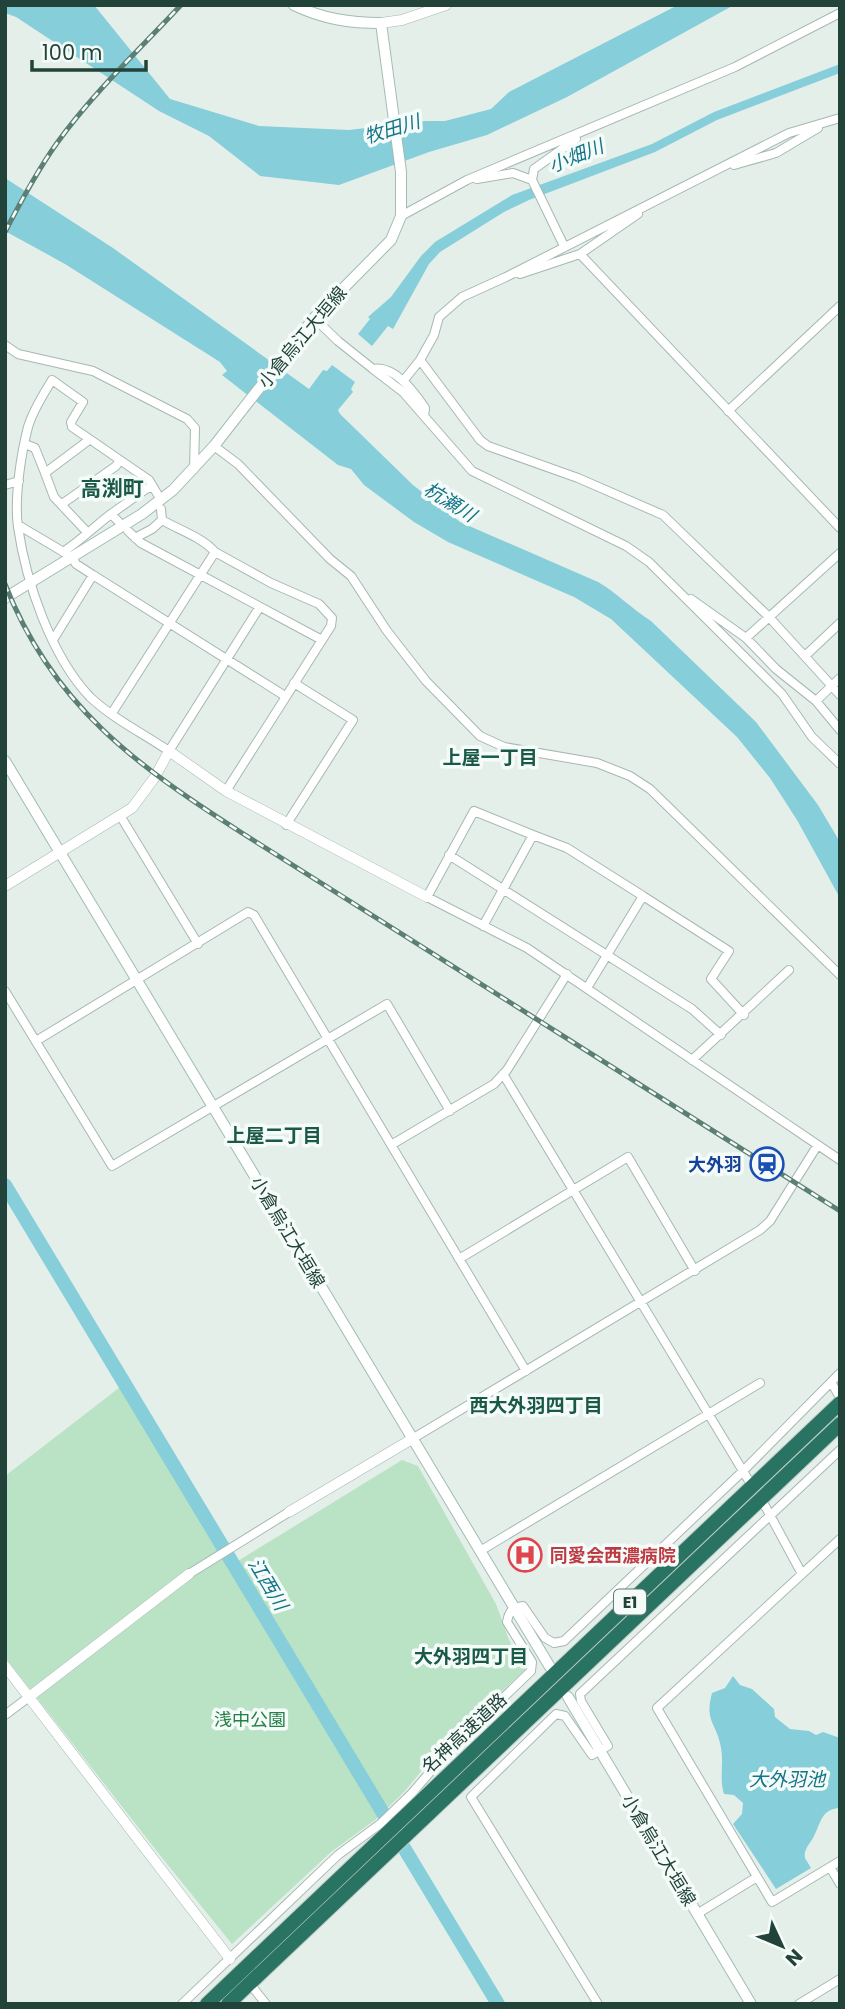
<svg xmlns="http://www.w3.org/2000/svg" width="845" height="2009" viewBox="0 0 845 2009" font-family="Poppins,'Noto Sans JP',sans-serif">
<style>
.green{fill:#bae2c5}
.water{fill:#86ceda}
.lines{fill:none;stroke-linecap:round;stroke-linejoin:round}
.river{stroke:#86ceda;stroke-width:14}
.minor-casing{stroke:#a6b8b2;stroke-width:10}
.tertiary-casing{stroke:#a6b8b2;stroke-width:11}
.secondary-casing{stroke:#a1bcb2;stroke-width:12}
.motorway-casing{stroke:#c1cac8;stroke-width:16}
.minor{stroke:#fff;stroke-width:8}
.tertiary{stroke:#fff;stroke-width:10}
.secondary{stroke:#fff;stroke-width:10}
.motorway{stroke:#297363;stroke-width:14}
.rail-casing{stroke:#5b7f75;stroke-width:5}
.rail{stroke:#f5fbf8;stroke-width:2.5;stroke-dasharray:8;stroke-linecap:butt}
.labels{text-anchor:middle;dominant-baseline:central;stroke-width:7;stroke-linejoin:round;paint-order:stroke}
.shield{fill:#f5fbf8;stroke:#617a73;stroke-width:2}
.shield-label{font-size:16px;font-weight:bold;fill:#21433a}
.street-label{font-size:18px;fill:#21433a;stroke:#f5fbf8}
.transit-label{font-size:18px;font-weight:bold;fill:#164399;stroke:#f5fbf8;text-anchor:end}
.health-label{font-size:18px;font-weight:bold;fill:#be3a42;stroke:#f5fbf8;text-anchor:start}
.park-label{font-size:18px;fill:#258047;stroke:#f5fbf8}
.water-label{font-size:19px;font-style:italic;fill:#137587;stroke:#f5fbf8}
.neighbourhood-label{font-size:19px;font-weight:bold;fill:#1a5848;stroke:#f5fbf8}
.quarter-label{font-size:21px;font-weight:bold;fill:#1a5848;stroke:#f5fbf8}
</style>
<rect width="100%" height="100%" fill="#e4efea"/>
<!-- green -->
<path class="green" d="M 124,1384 L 233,1564 L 402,1460 L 418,1466 L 496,1604 L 509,1640 L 526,1669 L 439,1749 L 405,1791 L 375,1820 L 331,1852 L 232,1944 L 163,1859 L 5,1657 L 5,1476 Z"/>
<!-- water -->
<path class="water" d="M 5,5 L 94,5 L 170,99 L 259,126 L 349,130 L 425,121 L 445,121 L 491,109 L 509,92 L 678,5 L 734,5 L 567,97 L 487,135 L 429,152 L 339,185 L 260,176 L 209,136 L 159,111 L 16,17 L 5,13 Z
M 840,64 L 840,73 L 717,120 L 655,152 L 529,200 L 504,212 L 440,252 L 429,264 L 393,329 L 388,326 L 372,346 L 358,334 L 370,319 L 368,317 L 391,297 L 421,256 L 435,242 L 512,195 L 652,144 L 714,112 Z
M 5,178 L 113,248 L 309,389 L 323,370 L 327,371 L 332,365 L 355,382 L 351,389 L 353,392 L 338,410 L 340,414 L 413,485 L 460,522 L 598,582 C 617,593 632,609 651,621 L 756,722 L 818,805 L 840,842 L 840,898 L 797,820 L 770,778 L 737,737 L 611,619 L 574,597 L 448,542 L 414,522 L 364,485 L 351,469 L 338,465 L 222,375 L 227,371 L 220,362 L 65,264 L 5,231 Z
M 733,1676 L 740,1685 L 752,1689 L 774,1709 L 775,1717 L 790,1729 L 809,1731 L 816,1735 L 823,1732 L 840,1738 L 840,1808 C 821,1809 821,1823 814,1836 C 811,1843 803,1849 805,1858 C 806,1860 810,1866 811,1868 L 776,1889 L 733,1824 L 742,1814 L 743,1803 L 734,1795 L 724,1794 C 719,1778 724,1764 721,1748 C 717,1723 704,1722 712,1693 L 725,1688 Z"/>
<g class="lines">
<!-- river -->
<path class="river" d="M 5,1185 L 498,2004"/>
<defs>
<path id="minor" d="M 734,165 L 776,153 L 818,128
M 477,179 L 513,173 L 532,180
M 401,216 L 467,180 L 735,67 L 840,13
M 564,246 L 532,180 L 534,169 L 576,139
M 580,254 L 840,528
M 520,274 L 580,254 L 638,214
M 314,318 L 338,341 L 373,369 C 395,365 415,393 425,408 L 424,416
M 5,345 L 18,354 L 93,371 L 187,419 L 195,428 L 194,469
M 420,360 L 480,440 L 488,446 L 578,478 L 663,515 L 769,617 L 840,695
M 373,369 L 403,392 L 472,471 L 626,546 L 649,562 L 782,694 L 812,737 L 840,764
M 404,380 L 420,360 L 434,335 L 439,317 L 462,297 L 506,277 L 789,133 L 840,118
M 728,411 L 840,306
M 25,444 L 35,448 L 45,473 L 89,440
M 214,446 L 238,464 L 330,559 L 351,576 L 387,631 L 426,681 L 480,736 L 504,747 L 597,763 L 630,776 L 650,789 L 840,975
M 120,460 L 72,427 L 71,422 L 83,402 L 52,380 C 43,395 33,410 28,427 C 21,454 14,499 18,527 C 26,582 51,656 90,697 C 112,718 144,734 169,751 L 259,608
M 45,473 L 54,497 L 87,532
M 5,485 L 19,481
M 62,504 L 116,466 L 120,460 L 149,480 L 158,495
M 119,522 L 111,514 L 146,489 L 153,487
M 18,525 L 72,557 L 76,564 L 93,575 L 53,640
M 128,531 L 141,543 L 322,640 L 226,791
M 135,538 L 152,529 L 162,520 L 161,509
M 63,552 C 81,540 94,527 111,514
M 215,552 L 271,583 L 319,604 L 332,618 L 331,626 L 322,640
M 93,575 L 285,696
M 691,599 L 746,638 L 776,669 L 816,701 L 840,730
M 746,638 L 840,553
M 805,656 L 840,623
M 816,701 L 840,678
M 112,713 L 215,552 C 202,537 179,530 162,520
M 121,817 L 198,944
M 286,825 L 353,720 L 294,683
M 533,835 L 567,848 L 643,896
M 449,855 L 692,1009 L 721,1035
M 483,926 L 533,835 L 474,811 L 427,897 L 527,948 L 840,1160
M 587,988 L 643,896 L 729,951 L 711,979 L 744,1015
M 5,991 L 112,1166 L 387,1004 L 450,1111
M 36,1041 L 248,912 L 254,915 L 526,1371
M 692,1060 L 789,970
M 503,1074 L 749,1481
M 391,1145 L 494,1084 L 507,1070 L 567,974
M 459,1259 L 628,1157 L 695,1271
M 831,1382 L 838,1394
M 412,1439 L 760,1230 L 770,1221 L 817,1146
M 765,1506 L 802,1574
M 840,1539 L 657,1708 L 772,1902 L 840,1861
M 480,1551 L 760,1383
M 189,1574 L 289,1512
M 5,1715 L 29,1697
M 830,1867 L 840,1884
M 697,1914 L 757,1877
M 254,1989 L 266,2004
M 182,2004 L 338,1855 L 380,1824 L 412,1793 L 450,1749 L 531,1671 L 532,1662 L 507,1622 C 509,1611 512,1608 523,1606 L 545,1638 L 554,1643 L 564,1641 L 742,1472 L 840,1373
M 598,2004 L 471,1797 L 556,1714 L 565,1716 L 592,1755 L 608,1746 L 581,1701 L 580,1694 L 840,1450
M 799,2004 L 840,1979"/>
<path id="tertiary" d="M 381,23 L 402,20 L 446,5
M 5,886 L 132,808 L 155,777 L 169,751 L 226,791 L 427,897
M 289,1512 L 412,1439
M 5,1666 L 230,1959
M 29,1697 L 189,1574"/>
<path id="secondary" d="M 5,598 L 142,514 L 173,490 L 214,446 L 314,318 L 391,240 L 401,216 L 401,172 L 381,23 C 350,23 323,19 294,5
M 5,761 L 550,1667
M 568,1697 L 751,2004"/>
<path id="motorway" d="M 207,2004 L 840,1403
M 228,2004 L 840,1424"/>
</defs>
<!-- minor casing -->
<use href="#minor" class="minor-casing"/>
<!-- tertiary casing -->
<use href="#tertiary" class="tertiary-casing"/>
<!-- secondary casing -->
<use href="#secondary" class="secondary-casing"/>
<!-- motorway casing -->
<use href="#motorway" class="motorway-casing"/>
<!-- minor -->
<use href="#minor" class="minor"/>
<!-- tertiary -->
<use href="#tertiary" class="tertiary"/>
<!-- secondary -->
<use href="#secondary" class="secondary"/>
<!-- motorway -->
<use href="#motorway" class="motorway"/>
<defs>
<path id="rail" d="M 5,232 C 21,201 37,171 57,143 C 93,93 139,50 181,5
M 5,584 C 52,705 137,766 242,833 L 840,1211"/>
</defs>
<!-- rail casing -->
<use href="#rail" class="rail-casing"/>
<!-- rail -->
<use href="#rail" class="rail"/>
</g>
<!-- icons -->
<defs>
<symbol id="station-ring" viewBox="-11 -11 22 22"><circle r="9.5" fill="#f5fbf8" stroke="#1a4fb4" stroke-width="1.5"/><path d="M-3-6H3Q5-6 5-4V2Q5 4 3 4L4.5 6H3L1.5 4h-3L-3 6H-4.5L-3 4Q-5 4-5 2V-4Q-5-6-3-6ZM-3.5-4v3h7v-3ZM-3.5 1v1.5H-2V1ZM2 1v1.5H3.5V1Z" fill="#1a4fb4"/></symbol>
<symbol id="hospital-ring" viewBox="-11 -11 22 22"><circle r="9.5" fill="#f5fbf8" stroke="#e0444e" stroke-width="1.5"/><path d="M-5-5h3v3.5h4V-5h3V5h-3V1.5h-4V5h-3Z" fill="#e0444e"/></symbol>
</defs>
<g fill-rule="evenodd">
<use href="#station-ring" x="748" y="1145" width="38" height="38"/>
<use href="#hospital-ring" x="506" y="1536" width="38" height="38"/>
</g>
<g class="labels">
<!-- shield labels -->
<rect class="shield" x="614" y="1589.5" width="32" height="25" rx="5"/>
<g class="shield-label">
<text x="630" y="1602">E1</text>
</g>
<!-- street labels -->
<g class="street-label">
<text transform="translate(302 337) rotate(-50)">小倉烏江大垣線</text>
<text transform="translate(288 1232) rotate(59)">小倉烏江大垣線</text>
<text transform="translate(464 1733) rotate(-43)">名神高速道路</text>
<text transform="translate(659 1850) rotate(59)">小倉烏江大垣線</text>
</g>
<!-- transit labels -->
<g class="transit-label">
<text x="742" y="1164">大外羽</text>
</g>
<!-- health labels -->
<g class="health-label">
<text x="550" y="1555">同愛会西濃病院</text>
</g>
<!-- park labels -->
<g class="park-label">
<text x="250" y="1719">浅中公園</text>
</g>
<!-- water labels -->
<g class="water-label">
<text transform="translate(392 129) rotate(-17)">牧田川</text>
<text transform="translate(576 156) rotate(-22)">小畑川</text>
<text transform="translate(450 502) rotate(32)">杭瀬川</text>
<text transform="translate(268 1584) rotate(59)">江西川</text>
<text x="787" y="1779">大外羽池</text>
</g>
<!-- neighbourhood labels -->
<g class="neighbourhood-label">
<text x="490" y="757">上屋一丁目</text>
<text x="274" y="1135">上屋二丁目</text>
<text x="536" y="1405">西大外羽四丁目</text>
<text x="471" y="1656">大外羽四丁目</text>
</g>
<!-- quarter labels -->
<g class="quarter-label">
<text x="112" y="488">高渕町</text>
</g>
</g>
<!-- border -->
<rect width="845" height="2009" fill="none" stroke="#21433a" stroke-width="14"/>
<!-- north arrow -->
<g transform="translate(782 1946) rotate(134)" stroke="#f5fbf8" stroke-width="5" paint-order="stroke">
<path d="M0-5L12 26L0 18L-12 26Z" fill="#21433a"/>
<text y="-10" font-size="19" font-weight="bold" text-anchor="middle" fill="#21433a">N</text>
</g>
<!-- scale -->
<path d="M32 60v10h114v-10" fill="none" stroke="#21433a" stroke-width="3.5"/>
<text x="42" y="60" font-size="21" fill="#21433a" stroke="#f5fbf8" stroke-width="5" paint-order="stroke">100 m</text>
</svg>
